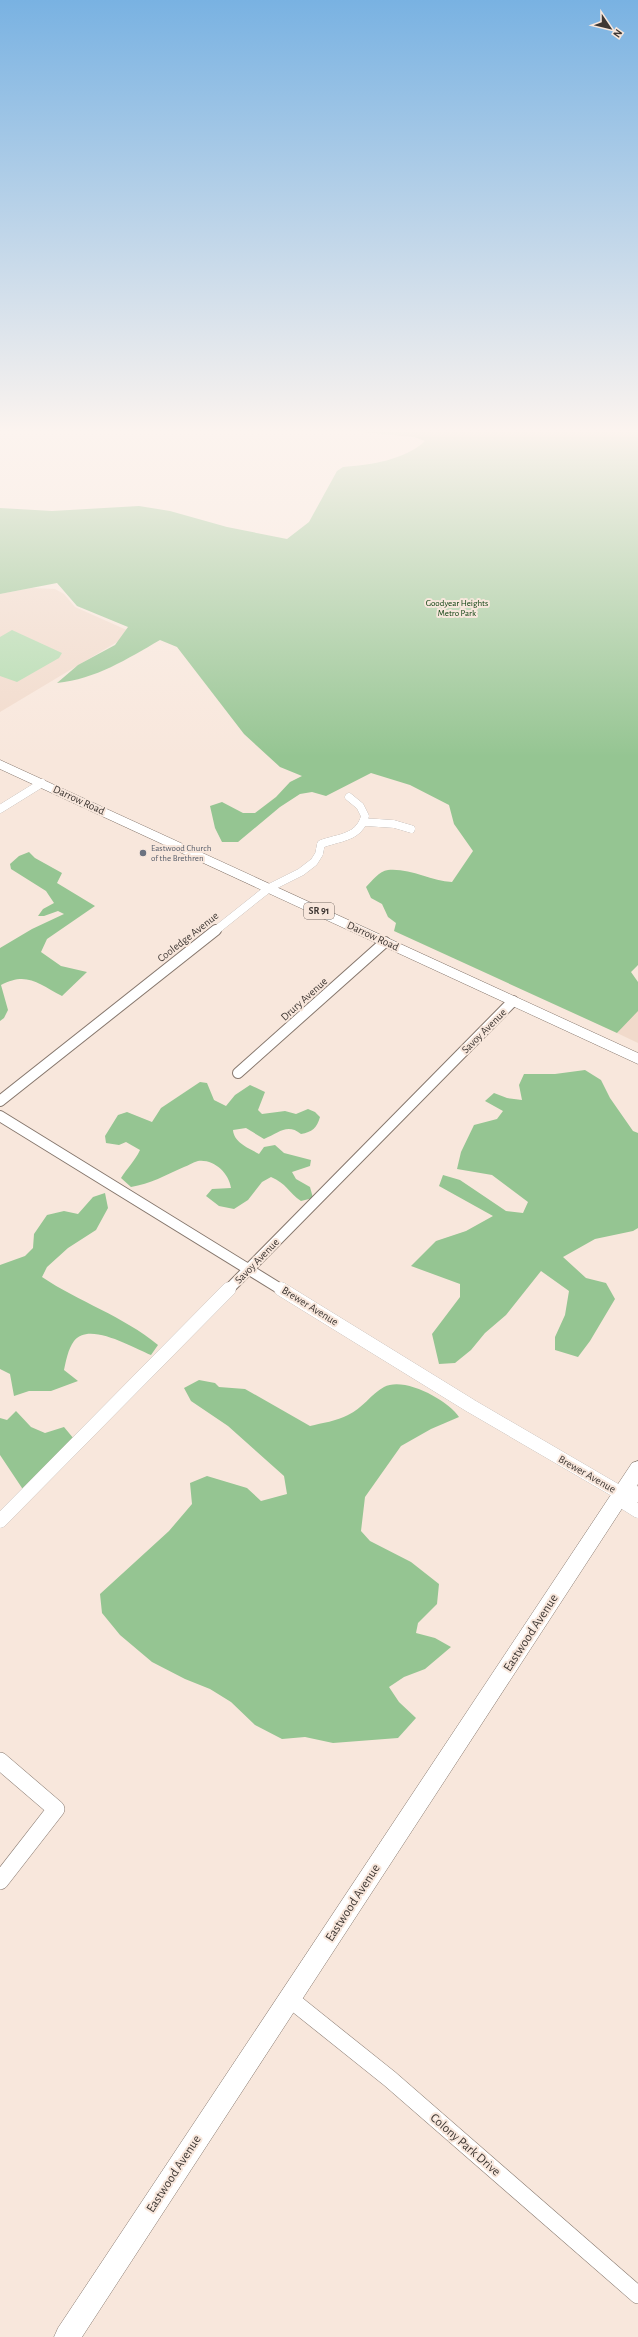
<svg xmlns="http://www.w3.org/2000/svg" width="638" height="2337" viewBox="0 0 638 2337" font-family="'Alegreya Sans',sans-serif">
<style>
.built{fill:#f1dacb}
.green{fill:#b1dbae}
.forest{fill:#95c592}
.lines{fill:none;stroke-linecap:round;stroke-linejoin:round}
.street-far3-casing{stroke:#86776d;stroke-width:8}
.street-far2-casing{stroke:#86776d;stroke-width:12}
.street-far1-casing{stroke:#86776d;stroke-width:14}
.street-casing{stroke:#86776d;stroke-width:18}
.secondary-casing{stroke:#86776d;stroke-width:1}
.primary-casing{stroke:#86776d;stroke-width:1}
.street-far3{stroke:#fff;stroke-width:8}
.street-far2{stroke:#fff;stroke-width:10}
.street-far1{stroke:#fff;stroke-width:14}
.street{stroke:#fff;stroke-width:17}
.secondary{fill:#fff;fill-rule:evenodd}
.primary{fill:#fff;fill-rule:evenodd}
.worship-dot{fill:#6b7280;stroke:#f8e7dc;stroke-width:1.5}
.labels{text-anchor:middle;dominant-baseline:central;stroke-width:4;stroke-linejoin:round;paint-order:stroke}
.far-park-label{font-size:9px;fill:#073c0a;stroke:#f8e7dc}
.far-worship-label{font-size:9px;fill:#5b616d;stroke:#f8e7dc;text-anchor:start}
.shield{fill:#f8e7dc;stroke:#766c66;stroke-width:1}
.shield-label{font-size:10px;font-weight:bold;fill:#3e3733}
.street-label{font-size:11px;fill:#3e3733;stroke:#f8e7dc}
.near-street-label{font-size:13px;fill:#3e3733;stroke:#f8e7dc}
</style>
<rect width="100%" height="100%" fill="#f8e7dc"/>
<!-- built -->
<path class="built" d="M 31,588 L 55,589 L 64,594 L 75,607 L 129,631 L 127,636 L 0,712 L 0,594 Z
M 638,1009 L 638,1043 L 617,1033 Z"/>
<!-- green -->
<path class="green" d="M 12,630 L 62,653 L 59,658 L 17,682 L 0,676 L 0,637 Z"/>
<!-- forest -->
<path class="forest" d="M 340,430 L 638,430 L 638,965 L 631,972 L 638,982 L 638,1011 L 617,1033 L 394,931 L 396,923 L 388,917 L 382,904 L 371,898 L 366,887 C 372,881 379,871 388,870 C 410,868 431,881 452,882 L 473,851 L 454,824 L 449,805 L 410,785 L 371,773 L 326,796 L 312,792 L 300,794 L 280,807 L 238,842 L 222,842 L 215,828 L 210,806 L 222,802 L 243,813 L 255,813 L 276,797 L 290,782 L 302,776 L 280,767 L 244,734 L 177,647 L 160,640 C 127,659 96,679 57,683 L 78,665 L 115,645 L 128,627 L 77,606 L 57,583 L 0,594 L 0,508 L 52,511 L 139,506 L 170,511 L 227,527 L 287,539 L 309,522 L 337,471 L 343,467 C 370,465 405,460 425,441 L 414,437 Z
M 29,852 L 35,858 L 62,873 L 57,883 L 95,906 L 47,939 L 41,952 L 61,966 L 87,972 L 62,996 C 39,984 27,971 1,985 L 8,1010 L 4,1018 L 0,1021 L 0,948 L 32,929 L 64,914 L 58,911 L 44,916 L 38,916 L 43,909 L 54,903 L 46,891 L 11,869 L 10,864 L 19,856 Z
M 585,1070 L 601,1080 L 610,1098 L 633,1131 L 638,1133 L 638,1228 L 633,1231 L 595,1239 L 563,1257 L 586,1278 L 606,1283 L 615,1299 L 590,1341 L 578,1357 L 555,1350 L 555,1337 L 565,1315 L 569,1291 L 541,1271 L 506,1315 L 485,1333 L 471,1350 L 455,1363 L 439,1364 L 432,1334 L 460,1297 L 460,1284 L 411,1266 L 436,1241 L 466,1231 L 493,1216 L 439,1186 L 443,1175 L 460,1180 L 506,1211 L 523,1213 L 528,1202 L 492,1175 L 457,1169 L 461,1152 L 474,1125 L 497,1119 L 503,1111 L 485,1101 L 494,1093 L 507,1098 L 522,1100 L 519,1085 L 524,1074 L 555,1074 Z
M 200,1082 L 207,1083 L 214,1100 L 226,1106 L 235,1095 L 250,1085 L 265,1092 L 258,1110 L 262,1114 L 285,1111 L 296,1114 L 308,1109 L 315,1112 L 320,1117 C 317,1128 312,1132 301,1134 C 287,1123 279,1133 264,1139 L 246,1128 L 233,1130 C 234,1143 249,1148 259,1154 L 264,1147 L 275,1145 L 284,1153 L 311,1160 L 310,1166 L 292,1172 L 296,1179 L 310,1187 L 313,1198 L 301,1201 C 289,1193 286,1183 271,1177 L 262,1182 L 248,1200 L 234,1209 L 219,1206 L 206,1196 L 212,1189 L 231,1188 C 229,1173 214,1159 198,1161 C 193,1162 188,1166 184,1167 C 166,1175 150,1184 131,1187 L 121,1178 C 127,1168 135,1161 140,1150 L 126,1142 L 119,1145 L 106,1143 L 105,1136 L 118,1115 L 127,1112 L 152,1122 L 161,1108 Z
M 105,1193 L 108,1208 L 96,1230 L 68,1248 L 47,1267 L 42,1277 C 79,1302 123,1316 158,1345 L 151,1355 C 133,1348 89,1321 74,1341 C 68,1349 66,1361 64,1370 L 78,1381 L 51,1391 L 29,1391 L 14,1396 L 10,1374 L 0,1369 L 0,1265 L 25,1256 L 33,1248 L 34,1234 L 47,1215 L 64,1211 L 78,1214 L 93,1197 Z
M 199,1380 L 215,1383 L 219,1387 L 245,1389 L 310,1426 C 322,1423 337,1421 348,1415 C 362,1409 371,1394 384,1387 C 404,1376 448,1400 459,1417 L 431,1429 L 401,1446 L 365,1497 L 361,1531 L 370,1541 L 411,1562 L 439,1584 L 437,1604 L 418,1623 L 416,1633 L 435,1638 L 451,1647 L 425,1669 L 404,1677 L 389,1687 L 399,1702 L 416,1718 L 398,1738 L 333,1743 L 305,1737 L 282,1739 L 255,1725 L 231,1702 L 210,1689 L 185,1679 L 152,1662 L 120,1635 L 102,1613 L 100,1594 L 169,1531 L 192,1504 L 190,1483 L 207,1476 L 247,1488 L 261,1501 L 287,1494 L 284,1476 L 228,1426 L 191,1401 L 184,1388 Z
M 16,1411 L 31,1427 L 45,1433 L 64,1427 L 74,1439 L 24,1491 L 0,1455 L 0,1418 L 7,1420 Z"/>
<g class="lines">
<defs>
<path id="street-far3" d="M 0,809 L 42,783
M 364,822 L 394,824 L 411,829
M 215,931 L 269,888 L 301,872 L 314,862 L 319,854 L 321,844 C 339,837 360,838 365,816 L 360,806 L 349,797"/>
<path id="street-far2" d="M 238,1073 L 385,942
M 0,1101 L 216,930
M 0,1116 L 282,1290
M 228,1290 L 513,1001"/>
<path id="street-far1" d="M 281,1289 L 471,1406 L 622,1494
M 626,1487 L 638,1495
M 619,1499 L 638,1511
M 0,1521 L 229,1289"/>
<path id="street" d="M 0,1761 L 56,1809 L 0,1881
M 290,1999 L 390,2079 L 638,2295"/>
<path id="secondary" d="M 638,1461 L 638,1484 L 82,2337 L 54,2337 L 58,2328 L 632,1463 Z"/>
<path id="primary" d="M 0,760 L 638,1053 L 638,1064 L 0,769 Z"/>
</defs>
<!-- street-far3 casing -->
<use href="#street-far3" class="street-far3-casing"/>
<!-- street-far2 casing -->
<use href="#street-far2" class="street-far2-casing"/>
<!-- street-far1 casing -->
<use href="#street-far1" class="street-far1-casing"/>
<!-- street casing -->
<use href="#street" class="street-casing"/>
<!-- secondary casing -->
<use href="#secondary" class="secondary-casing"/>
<!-- primary casing -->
<use href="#primary" class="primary-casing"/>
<!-- street-far3 -->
<use href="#street-far3" class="street-far3"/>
<!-- street-far2 -->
<use href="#street-far2" class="street-far2"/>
<!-- street-far1 -->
<use href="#street-far1" class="street-far1"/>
<!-- street -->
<use href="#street" class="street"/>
<!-- secondary -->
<use href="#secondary" class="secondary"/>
<!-- primary -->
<use href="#primary" class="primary"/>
</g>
<!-- sky -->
<linearGradient id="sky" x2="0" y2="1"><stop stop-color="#79b2e2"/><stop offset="0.57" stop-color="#fcf4ef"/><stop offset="1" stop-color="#fcf4ef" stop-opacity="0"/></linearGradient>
<rect width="638" height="757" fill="url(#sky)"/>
<!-- markers -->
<circle class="worship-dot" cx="143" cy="853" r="4"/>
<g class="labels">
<!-- far-park labels -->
<g class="far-park-label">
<text x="457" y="603">Goodyear Heights<tspan x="457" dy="10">Metro Park</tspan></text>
</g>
<!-- far-worship labels -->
<g class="far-worship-label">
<text x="151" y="848">Eastwood Church<tspan x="151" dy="10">of the Brethren</tspan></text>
</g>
<!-- shield labels -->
<rect class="shield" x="304" y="903" width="30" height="16" rx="3"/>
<g class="shield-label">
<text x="319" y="911">SR 91</text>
</g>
<!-- street labels -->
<g class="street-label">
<text transform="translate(79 800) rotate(25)">Darrow Road</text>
<text transform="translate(373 936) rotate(25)">Darrow Road</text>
<text transform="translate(188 937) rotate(-38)">Cooledge Avenue</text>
<text transform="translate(304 999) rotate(-42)">Drury Avenue</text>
<text transform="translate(484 1031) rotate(-45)">Savoy Avenue</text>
<text transform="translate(257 1261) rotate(-46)">Savoy Avenue</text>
<text transform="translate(310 1306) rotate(32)">Brewer Avenue</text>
<text transform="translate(587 1474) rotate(30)">Brewer Avenue</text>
</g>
<!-- near-street labels -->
<g class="near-street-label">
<text transform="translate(531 1633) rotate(-57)">Eastwood Avenue</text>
<text transform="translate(353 1903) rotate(-57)">Eastwood Avenue</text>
<text transform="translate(465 2145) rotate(41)">Colony Park Drive</text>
<text transform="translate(174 2174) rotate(-57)">Eastwood Avenue</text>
</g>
</g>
<!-- north arrow -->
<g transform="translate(610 28) rotate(125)" stroke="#f8e7dc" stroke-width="3" paint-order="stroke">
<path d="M0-3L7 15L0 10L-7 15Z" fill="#3e3733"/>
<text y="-6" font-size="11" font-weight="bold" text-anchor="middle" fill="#3e3733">N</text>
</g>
</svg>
